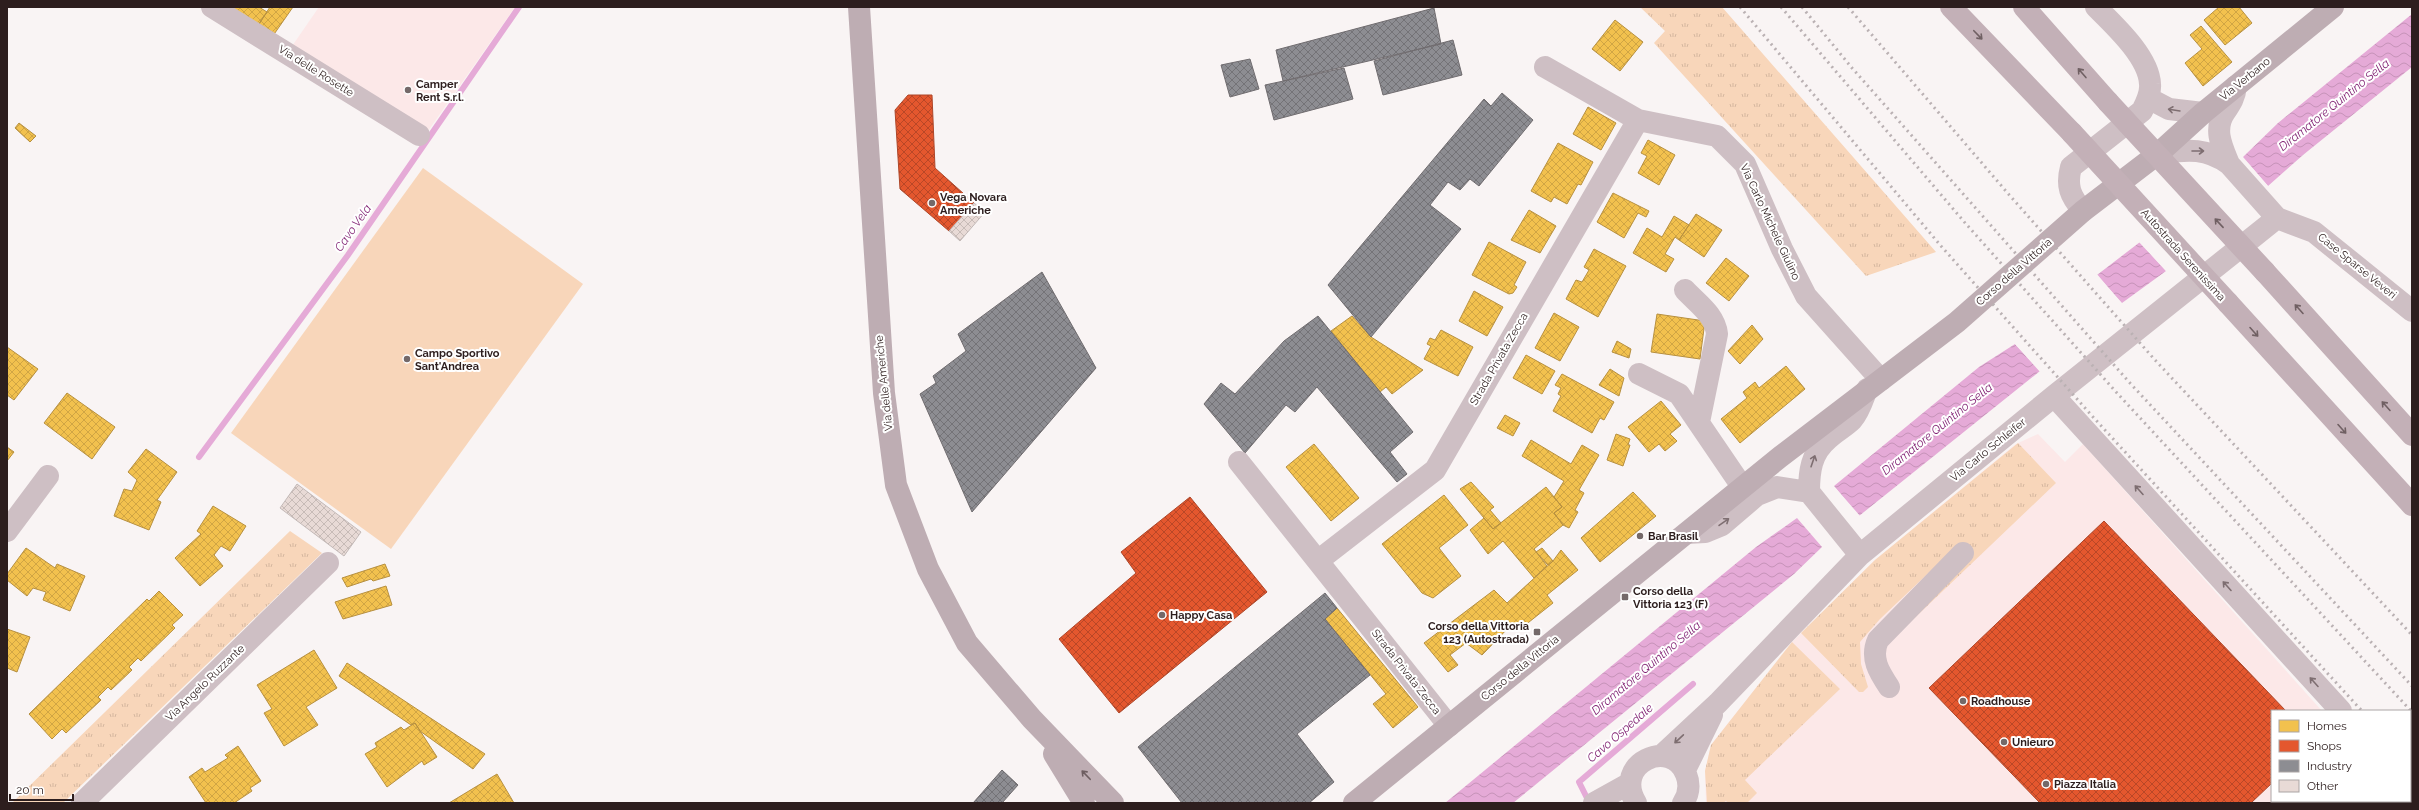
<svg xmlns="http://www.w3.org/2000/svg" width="2419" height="810" viewBox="0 0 2419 810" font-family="Raleway,sans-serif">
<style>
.built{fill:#fce8e8}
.grass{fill:url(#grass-tufts)}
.pitch{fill:#f8d6ba}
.water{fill:url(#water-waves)}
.pier{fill:#f9f4f4}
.homes{fill:url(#homes-cross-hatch);stroke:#b79040}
.shops{fill:url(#shops-cross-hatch);stroke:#ad4629}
.industry{fill:url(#industry-cross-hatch);stroke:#706c6f}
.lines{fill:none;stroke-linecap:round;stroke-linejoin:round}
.stream{stroke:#e5aad7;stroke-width:6}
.building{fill:url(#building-cross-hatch);stroke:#c3b9b7}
.minor{stroke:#cebfc4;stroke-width:22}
.major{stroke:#beadb3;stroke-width:22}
.highway{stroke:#c3b0b7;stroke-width:22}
.rail{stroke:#bab1b3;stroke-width:3;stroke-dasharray:2 4;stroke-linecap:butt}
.highway-bridge{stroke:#c3b0b7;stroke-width:22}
.oneway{stroke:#706063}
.oneway2{stroke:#7e6e71}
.oneway3{stroke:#6e5e61}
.poi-dot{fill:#746969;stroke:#fff;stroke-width:1.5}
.labels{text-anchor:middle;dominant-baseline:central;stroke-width:4;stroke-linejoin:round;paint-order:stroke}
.street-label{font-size:11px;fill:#2d1e1e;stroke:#fff}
.poi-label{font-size:11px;font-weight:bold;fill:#2d1e1e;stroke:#fff;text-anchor:start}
.water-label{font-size:12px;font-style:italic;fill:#7f1e71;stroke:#fff}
</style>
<defs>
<pattern id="grass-tufts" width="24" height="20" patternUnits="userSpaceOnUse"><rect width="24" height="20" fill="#f8d6ba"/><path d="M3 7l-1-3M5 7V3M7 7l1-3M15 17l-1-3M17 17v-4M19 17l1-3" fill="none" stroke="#d5b79f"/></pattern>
<pattern id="water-waves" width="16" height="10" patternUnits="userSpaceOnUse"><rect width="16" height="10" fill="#e5aad7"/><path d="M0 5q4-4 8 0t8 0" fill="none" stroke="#c592b8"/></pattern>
<pattern id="homes-cross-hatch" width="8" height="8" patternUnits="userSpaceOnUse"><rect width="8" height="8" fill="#f2c14e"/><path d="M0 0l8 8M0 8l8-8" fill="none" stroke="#d0a544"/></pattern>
<pattern id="shops-cross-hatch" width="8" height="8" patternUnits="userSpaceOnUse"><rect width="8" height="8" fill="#e4572e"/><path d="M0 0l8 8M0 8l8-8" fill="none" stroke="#b94727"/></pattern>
<pattern id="industry-cross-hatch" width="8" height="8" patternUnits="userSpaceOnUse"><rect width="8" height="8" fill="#8d8d92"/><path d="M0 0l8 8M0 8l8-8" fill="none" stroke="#747377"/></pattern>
<pattern id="building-cross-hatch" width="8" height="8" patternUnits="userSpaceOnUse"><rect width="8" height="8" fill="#e8dad6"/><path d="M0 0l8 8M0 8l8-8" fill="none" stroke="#c7bbb7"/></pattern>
</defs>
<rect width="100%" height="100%" fill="#f9f4f4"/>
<!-- built -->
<path class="built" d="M 319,7 L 515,7 L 428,131 L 290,49 Z
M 2038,434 L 2065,462 L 2083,444 L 2322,711 L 2272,711 L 2272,801 L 2367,801 L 2367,803 L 1706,803 L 1705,771 L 1711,745 L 1792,642 L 1875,560 L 2016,444 Z"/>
<!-- grass -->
<path class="grass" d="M 1640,7 L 1722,7 L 1936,252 L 1866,276 L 1654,43 L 1665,31 Z
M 2018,443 L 2056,483 L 1881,650 L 1958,545 L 1880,619 L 1860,642 L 1861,664 L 1868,687 L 1863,692 L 1859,692 L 1801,633 L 1875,560 Z
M 290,531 L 322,553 L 63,803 L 12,803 Z
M 1792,642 L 1840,689 L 1745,780 L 1757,793 L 1747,803 L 1728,803 L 1726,801 L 1723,803 L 1707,803 L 1705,771 L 1711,745 Z"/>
<!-- pitch -->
<path class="pitch" d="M 423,168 L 583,284 L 391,549 L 231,433 Z"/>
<!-- water -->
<path class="water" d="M 2412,14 L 2412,67 L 2303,155 L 2268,186 L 2243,157 L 2278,123 Z
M 2140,242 L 2166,271 L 2122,303 L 2097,275 Z
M 2015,344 L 2040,371 L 1859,516 L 1834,486 L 1979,367 Z
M 1797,518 L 1822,547 L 1794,574 L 1513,803 L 1445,803 L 1756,547 Z"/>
<!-- pier -->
<path class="pier" d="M 2242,156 L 2268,186 L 2269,187 L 2267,187 Z
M 2138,241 L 2141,241 L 2155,256 L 2168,270 L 2167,272 Z
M 2095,273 L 2096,273 L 2123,305 L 2121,305 L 2108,290 L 2095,276 Z
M 2014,342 L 2041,370 L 2041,373 L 2015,344 Z
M 1832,484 L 1861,517 L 1857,517 L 1832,487 Z"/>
<!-- homes -->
<path class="homes" d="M 222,7 L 259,7 L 267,12 L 255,30 Z
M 270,7 L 293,7 L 270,40 L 255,30 Z
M 2219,7 L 2239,7 L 2252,23 L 2225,45 L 2204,20 Z
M 1615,20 L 1643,42 L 1620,71 L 1592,49 Z
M 2201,26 L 2232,62 L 2203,86 L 2185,63 L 2202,49 L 2190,35 Z
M 1588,107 L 1616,123 L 1601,150 L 1573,134 Z
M 19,123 L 36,136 L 30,142 L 15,128 Z
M 1648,140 L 1675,155 L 1659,185 L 1638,173 L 1647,156 L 1641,153 Z
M 1558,143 L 1593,162 L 1581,185 L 1578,184 L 1567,204 L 1554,197 L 1551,202 L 1531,191 Z
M 1613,193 L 1649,211 L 1646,217 L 1638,213 L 1624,238 L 1597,222 Z
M 1529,210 L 1556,226 L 1540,253 L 1511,240 Z
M 1696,214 L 1722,230 L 1704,257 L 1679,240 Z
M 1674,216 L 1689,225 L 1679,240 L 1675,237 L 1665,254 L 1674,259 L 1666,272 L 1633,253 L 1647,228 L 1662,237 Z
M 1489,242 L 1526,262 L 1514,285 L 1517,287 L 1513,293 L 1509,294 L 1472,275 Z
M 1594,249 L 1626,266 L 1598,317 L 1566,299 L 1576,280 L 1582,282 L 1589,270 L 1584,267 Z
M 1726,258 L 1749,276 L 1729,301 L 1706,283 Z
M 1474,291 L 1503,307 L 1487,336 L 1459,321 Z
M 1554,313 L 1579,327 L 1560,361 L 1535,348 Z
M 1657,314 L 1705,321 L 1700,359 L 1651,352 Z
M 1352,316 L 1371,337 L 1423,370 L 1392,394 L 1386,387 L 1380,392 L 1331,331 Z
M 1752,325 L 1763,339 L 1740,364 L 1728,351 Z
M 1441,330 L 1473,347 L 1458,376 L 1424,359 L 1431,346 L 1427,344 L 1430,338 L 1435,340 Z
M 1617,341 L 1631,349 L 1629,358 L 1612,352 Z
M 7,347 L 38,369 L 14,400 L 7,395 Z
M 1526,355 L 1555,371 L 1542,394 L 1513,378 Z
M 1786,366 L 1805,389 L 1740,443 L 1721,419 L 1747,398 L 1743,392 L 1755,382 L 1759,388 Z
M 1610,369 L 1624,378 L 1619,396 L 1599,385 Z
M 1562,374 L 1614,402 L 1604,420 L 1600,418 L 1592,433 L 1553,411 L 1561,396 L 1558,394 L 1561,388 L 1555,385 Z
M 67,393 L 115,427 L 92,459 L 44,423 Z
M 1661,401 L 1681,425 L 1670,434 L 1677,441 L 1665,451 L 1659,444 L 1649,452 L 1628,427 Z
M 1505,415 L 1520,423 L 1513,436 L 1497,428 Z
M 1616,434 L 1630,439 L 1628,445 L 1630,445 L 1623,466 L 1607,460 Z
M 1531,440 L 1571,464 L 1582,445 L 1599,455 L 1579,490 L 1584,493 L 1575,510 L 1578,512 L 1569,528 L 1563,525 L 1554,513 L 1562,507 L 1554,497 L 1564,481 L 1522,456 Z
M 1314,444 L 1359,498 L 1331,521 L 1286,467 Z
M 7,447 L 14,452 L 7,461 Z
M 146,449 L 177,472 L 157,500 L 161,502 L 149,530 L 114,516 L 124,489 L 132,491 L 137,480 L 128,472 Z
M 1471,482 L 1494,507 L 1490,510 L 1501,523 L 1493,529 L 1460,489 Z
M 1546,487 L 1562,507 L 1554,513 L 1563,525 L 1534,549 L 1547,566 L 1534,578 L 1503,541 L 1488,554 L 1470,530 L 1484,518 L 1493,529 Z
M 1633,492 L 1656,516 L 1600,562 L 1581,538 Z
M 1444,495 L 1468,525 L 1439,548 L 1461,576 L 1433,598 L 1422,593 L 1382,544 Z
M 213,506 L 246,526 L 230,551 L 221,546 L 214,555 L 223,566 L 200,586 L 175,558 L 201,534 L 197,531 Z
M 26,548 L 55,568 L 57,564 L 85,576 L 70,611 L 43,600 L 46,592 L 33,588 L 27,596 L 7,580 L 7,574 Z
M 1542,548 L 1553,561 L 1548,565 L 1536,552 Z
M 1561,550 L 1578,570 L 1547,595 L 1553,603 L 1519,630 L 1513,623 L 1482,655 L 1466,643 L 1450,655 L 1458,665 L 1448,672 L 1424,643 L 1494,590 L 1507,603 L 1553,561 Z
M 385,564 L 390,576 L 373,581 L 371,579 L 347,587 L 342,578 Z
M 386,586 L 392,605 L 343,619 L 335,602 Z
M 159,591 L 183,615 L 172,625 L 175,628 L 141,661 L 138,658 L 129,667 L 132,670 L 111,690 L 108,687 L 98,697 L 101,700 L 66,733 L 62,729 L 52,739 L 29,714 L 147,599 L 149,601 Z
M 1337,608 L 1418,707 L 1393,728 L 1373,704 L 1386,694 L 1325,619 Z
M 7,629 L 30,637 L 17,672 L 7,668 Z
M 314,650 L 337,688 L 306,707 L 318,725 L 284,746 L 264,713 L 272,709 L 257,685 Z
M 347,663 L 485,754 L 473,769 L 420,731 L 415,723 L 411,725 L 339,676 Z
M 415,723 L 437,757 L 424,765 L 422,761 L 387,787 L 365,754 L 377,747 L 375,743 L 401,727 L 404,730 Z
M 238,746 L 261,781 L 250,788 L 252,791 L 234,803 L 206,803 L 189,777 L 202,768 L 205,772 L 228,758 L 225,755 Z
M 497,774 L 514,803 L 449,803 Z"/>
<!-- shops -->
<path class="shops" d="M 908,95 L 932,95 L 935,168 L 974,203 L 949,231 L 900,189 L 895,110 Z
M 1190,497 L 1267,592 L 1119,713 L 1059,639 L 1136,573 L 1121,552 Z
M 2104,521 L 2286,711 L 2272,711 L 2272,783 L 2251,803 L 2040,803 L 1929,688 Z"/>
<!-- industry -->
<path class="industry" d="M 1434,8 L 1441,44 L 1283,81 L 1276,50 Z
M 1453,40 L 1462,75 L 1383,95 L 1374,61 Z
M 1250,59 L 1259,89 L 1230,97 L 1221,65 Z
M 1344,68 L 1353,99 L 1274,120 L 1265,85 Z
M 1502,93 L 1533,120 L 1479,186 L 1470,179 L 1460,190 L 1448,182 L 1430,205 L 1461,229 L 1371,337 L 1328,285 L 1484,99 L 1491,106 Z
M 1042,272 L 1096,368 L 972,512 L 920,394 L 936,383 L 933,376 L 966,351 L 958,334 Z
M 1318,316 L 1413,432 L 1390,452 L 1407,474 L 1397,482 L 1317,387 L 1295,412 L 1286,405 L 1245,453 L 1204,404 L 1221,383 L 1235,394 L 1284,341 Z
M 1325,593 L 1337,608 L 1325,619 L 1370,675 L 1297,734 L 1334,782 L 1309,803 L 1182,803 L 1138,747 Z
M 1002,770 L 1018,785 L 1002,803 L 973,803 Z"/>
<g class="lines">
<!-- stream -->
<path class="stream" d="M 199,457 L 348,255 L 519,7
M 1589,802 L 1579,782 L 1693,684"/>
</g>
<!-- building -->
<path class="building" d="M 974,203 L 985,212 L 960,241 L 949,231 Z
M 297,484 L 361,532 L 344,556 L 280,508 Z"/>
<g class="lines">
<!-- minor -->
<path class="minor" d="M 212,7 L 419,135
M 1545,67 L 1638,120 L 1717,136 L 1745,164 L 1782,249 L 1806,296 L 1881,380
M 2148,98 L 2169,109 L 2203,113
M 2159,153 C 2187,150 2205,147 2229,164 C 2222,147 2213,129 2225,112 C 2231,103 2235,97 2236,86
M 2229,164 L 2277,218 L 2314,232 L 2412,311
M 2083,211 C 2070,196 2066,186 2071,167 L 2142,111 C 2146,103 2151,94 2150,84 C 2149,57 2114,25 2096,7
M 1685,290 C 1698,304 1715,315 1717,334 L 1699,422
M 1639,374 L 1679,394 L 1743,488
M 2054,396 L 2341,711
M 1239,462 L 1449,726
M 1809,492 L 1860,555
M 7,531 L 48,476
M 1687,533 L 1705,532 L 1722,525 L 1757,495 L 1777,487 L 1809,492 C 1809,472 1811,453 1828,439 C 1835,432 1845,427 1852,420 C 1860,411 1863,399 1867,389
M 1319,560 L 1435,470 L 1638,120
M 1889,687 C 1879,672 1870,658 1878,640 L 1963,553
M 1661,756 L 1718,703 L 1860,555 L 2054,396 L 2277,218
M 1685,770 L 1712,715
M 82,803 L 328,563
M 1594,803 L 1630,783
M 1636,803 C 1612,763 1671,737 1686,774 C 1690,784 1689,794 1683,803
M 2401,803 L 2402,801"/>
<!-- major -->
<path class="major" d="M 859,7 L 884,393 L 896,485 L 928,569 L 967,643 L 1032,719 L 1113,803
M 1054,754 L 1084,803
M 1354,803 L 1780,457 L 1957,322 L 2083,211 L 2159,153 L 2203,113 L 2333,7"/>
<!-- highway -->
<path class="highway" d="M 1951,7 L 2072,133
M 2024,7 L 2108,102
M 2265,272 L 2412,435
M 2228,303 L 2412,505"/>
<!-- rail -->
<path class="rail" d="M 1740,7 L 1941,246 L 2094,418 L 2362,711
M 1781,7 L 1966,224 L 2117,393 L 2412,712
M 1802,7 L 1852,68 L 2129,382 L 2412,686
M 1848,7 L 2005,190 L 2155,360 L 2412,635
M 2410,765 L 2412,767"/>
<!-- highway-bridge -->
<path class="highway-bridge" d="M 2108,102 L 2265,272
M 2072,133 L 2228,303"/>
</g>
<!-- one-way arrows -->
<defs><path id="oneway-shaft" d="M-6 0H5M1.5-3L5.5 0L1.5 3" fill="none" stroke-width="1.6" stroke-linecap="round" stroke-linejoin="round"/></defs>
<g class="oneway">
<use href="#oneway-shaft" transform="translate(1978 35) rotate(46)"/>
<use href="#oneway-shaft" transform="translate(2082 73) rotate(-131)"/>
<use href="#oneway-shaft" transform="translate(2219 223) rotate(-133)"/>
<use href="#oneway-shaft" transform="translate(2299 309) rotate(-132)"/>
<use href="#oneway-shaft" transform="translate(2254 332) rotate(48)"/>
<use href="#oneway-shaft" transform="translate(2386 406) rotate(-132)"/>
<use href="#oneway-shaft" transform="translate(2342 429) rotate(48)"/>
</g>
<g class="oneway2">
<use href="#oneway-shaft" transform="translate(2174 110) rotate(-171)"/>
<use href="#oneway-shaft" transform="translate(2198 151)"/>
<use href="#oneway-shaft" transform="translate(1813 461) rotate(-71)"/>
<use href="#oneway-shaft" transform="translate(2139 490) rotate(-132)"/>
<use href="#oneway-shaft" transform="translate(1724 522) rotate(-35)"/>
<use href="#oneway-shaft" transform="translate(2227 586) rotate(-132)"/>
<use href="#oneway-shaft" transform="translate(2314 682) rotate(-132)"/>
<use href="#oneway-shaft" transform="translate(1679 739) rotate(137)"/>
</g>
<use class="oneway3" href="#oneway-shaft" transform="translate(1086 775) rotate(-134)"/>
<!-- markers -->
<g class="poi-dot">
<circle cx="408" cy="90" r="4"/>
<circle cx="932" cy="203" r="4"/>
<circle cx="407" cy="359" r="4"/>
<circle cx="1640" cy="536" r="4"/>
<rect x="1621" y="593" width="8" height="8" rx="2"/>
<circle cx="1162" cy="615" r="4"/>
<rect x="1533" y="628" width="8" height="8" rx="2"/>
<circle cx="1963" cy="701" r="4"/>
<circle cx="2004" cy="742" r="4"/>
<circle cx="2046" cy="784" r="4"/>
</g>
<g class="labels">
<!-- street labels -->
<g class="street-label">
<text transform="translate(316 71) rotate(32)">Via delle Rosette</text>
<text transform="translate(2245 79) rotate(-39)">Via Verbano</text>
<text transform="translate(1770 222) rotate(65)">Via Carlo Michele Giulino</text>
<text transform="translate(2183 255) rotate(48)">Autostrada Serenissima</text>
<text transform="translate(2357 266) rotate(39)">Case Sparse Veveri</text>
<text transform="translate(2014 272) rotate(-41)">Corso della Vittoria</text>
<text transform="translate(1499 359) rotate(-60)">Strada Privata Zecca</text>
<text transform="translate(884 383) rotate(-96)">Via delle Americhe</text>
<text transform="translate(1988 450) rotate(-39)">Via Carlo Schleifer</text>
<text transform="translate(1520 668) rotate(-39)">Corso della Vittoria</text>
<text transform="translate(1406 672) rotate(52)">Strada Privata Zecca</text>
<text transform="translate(205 683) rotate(-44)">Via Angelo Ruzzante</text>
</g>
<!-- poi labels -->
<g class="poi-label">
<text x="416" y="84">Camper<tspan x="416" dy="13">Rent S.r.l.</tspan></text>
<text x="940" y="197">Vega Novara<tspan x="940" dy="13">Americhe</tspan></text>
<text x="415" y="353">Campo Sportivo<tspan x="415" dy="13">Sant'Andrea</tspan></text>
<text x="1648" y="536">Bar Brasil</text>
<text x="1633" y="591">Corso della<tspan x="1633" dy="13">Vittoria 123 (F)</tspan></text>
<text x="1170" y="615">Happy Casa</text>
<text x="1529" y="626" text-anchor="end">Corso della Vittoria<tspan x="1529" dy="13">123 (Autostrada)</tspan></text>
<text x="1971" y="701">Roadhouse</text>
<text x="2012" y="742">Unieuro</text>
<text x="2054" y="784">Piazza Italia</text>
</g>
<!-- water labels -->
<g class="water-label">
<text transform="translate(2334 105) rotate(-39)">Diramatore Quintino Sella</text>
<text transform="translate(353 228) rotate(-55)">Cavo Vela</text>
<text transform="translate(1937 429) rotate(-39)">Diramatore Quintino Sella</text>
<text transform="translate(1646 668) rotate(-40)">Diramatore Quintino Sella</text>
<text transform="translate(1620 733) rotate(-41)">Cavo Ospedale</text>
</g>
</g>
<!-- border -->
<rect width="2419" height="810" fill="none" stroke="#2d1e1e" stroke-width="16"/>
<!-- legend -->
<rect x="2271" y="710" width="140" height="92" fill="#ffffff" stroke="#aba5a5"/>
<rect x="2279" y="720" width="20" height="12" fill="#f2c14e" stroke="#aba5a5"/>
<text x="2307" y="730" font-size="12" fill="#2d1e1e">Homes</text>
<rect x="2279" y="740" width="20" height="12" fill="#e4572e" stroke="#aba5a5"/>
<text x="2307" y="750" font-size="12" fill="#2d1e1e">Shops</text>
<rect x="2279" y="760" width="20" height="12" fill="#8d8d92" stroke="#aba5a5"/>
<text x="2307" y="770" font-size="12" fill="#2d1e1e">Industry</text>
<rect x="2279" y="780" width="20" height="12" fill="#e8dad6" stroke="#aba5a5"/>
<text x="2307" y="790" font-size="12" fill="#2d1e1e">Other</text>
<!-- scale -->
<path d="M10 794v6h63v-6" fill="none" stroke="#2d1e1e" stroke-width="2"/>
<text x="16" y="794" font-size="12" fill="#2d1e1e" stroke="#ffffff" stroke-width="3" paint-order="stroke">20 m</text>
</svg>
